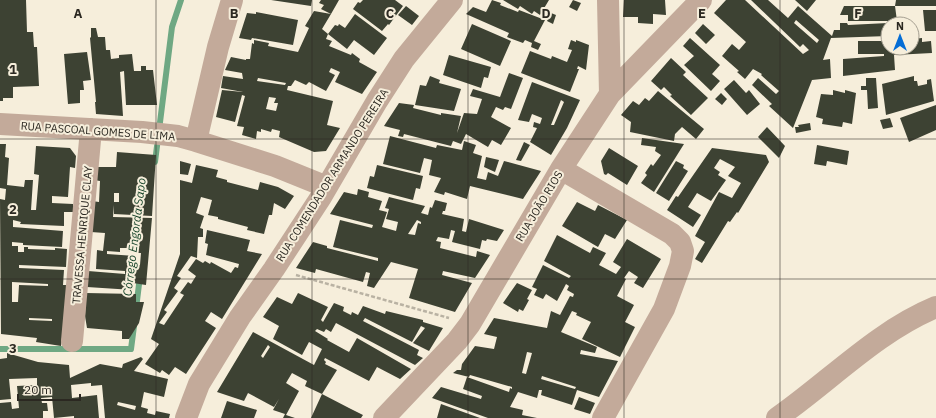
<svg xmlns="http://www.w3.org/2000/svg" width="936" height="418" viewBox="0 0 936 418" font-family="'IBM Plex Sans',sans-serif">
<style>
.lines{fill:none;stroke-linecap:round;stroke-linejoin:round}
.stream{stroke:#6fa883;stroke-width:6}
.building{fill:#3d4233;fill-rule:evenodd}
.path{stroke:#b9b2a3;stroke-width:2.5;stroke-dasharray:4 2;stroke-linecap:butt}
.minor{stroke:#c3aa9a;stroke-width:22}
.grid{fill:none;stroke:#2b2821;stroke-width:1;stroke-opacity:0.55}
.labels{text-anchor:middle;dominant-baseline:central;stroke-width:4;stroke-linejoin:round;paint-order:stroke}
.street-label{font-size:11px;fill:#2b2821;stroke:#f6eedb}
.water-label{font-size:12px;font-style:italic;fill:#18452b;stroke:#f6eedb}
.grid-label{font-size:13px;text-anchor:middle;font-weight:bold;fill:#2b2821;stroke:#f6eedb;stroke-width:4;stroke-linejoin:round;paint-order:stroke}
</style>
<rect width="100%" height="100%" fill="#f6eedb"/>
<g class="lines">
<!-- stream -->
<path class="stream" d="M 155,162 L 172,27 L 181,0
M 136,309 L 140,276
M 0,349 L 131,349 L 134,326"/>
</g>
<!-- building -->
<path class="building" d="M 0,0 L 26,0 L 27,32 L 33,32 L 34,47 L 37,47 L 39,86 L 13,87 L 13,98 L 3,98 L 3,101 L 0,101 Z
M 271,0 L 312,0 L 311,6 Z
M 321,0 L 339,0 L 331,14 L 321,9 L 324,5 L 319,3 Z
M 363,0 L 395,0 L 403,6 L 389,25 L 388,24 L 382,31 L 353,9 L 358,2 L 360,3 Z
M 492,0 L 501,3 L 500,5 L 518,12 L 519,10 L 545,20 L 534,41 L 541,44 L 538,50 L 531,47 L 532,43 L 525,40 L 523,43 L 507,37 L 509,33 L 466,14 L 473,7 L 486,12 Z
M 503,0 L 549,0 L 540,15 L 534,11 L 532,14 L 520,6 L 518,9 Z
M 573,0 L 581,3 L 577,11 L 569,7 Z
M 624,0 L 665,0 L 666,15 L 653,14 L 653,24 L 638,23 L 638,17 L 623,17 Z
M 726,0 L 745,0 L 803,54 L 809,50 L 803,44 L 800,47 L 751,0 L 768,0 L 788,18 L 798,6 L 832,36 L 834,30 L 840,30 L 840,23 L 847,23 L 848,25 L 888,23 L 888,36 L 831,38 L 823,60 L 830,59 L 831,78 L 812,80 L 793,128 L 769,106 L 772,104 L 752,85 L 758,78 L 776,94 L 779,91 L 761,75 L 762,74 L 753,69 L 745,79 L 737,72 L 739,71 L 722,56 L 732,44 L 739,50 L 746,42 L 714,13 ZM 796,20 L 819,40 L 817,43 L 794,23 Z
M 795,0 L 816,0 L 807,11 Z
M 896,0 L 936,0 L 936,6 L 895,6 L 897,21 L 848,21 L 848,15 L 840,15 L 844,6 L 895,6 Z
M 406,6 L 419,16 L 412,25 L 398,15 Z
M 923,10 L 936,10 L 936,31 L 925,31 Z
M 314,11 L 331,14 L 322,29 L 328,34 L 326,39 L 332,41 L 329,46 L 351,55 L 352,53 L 360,59 L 359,62 L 377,72 L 362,94 L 335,82 L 340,72 L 331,68 L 329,72 L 335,75 L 326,91 L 309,82 L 306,85 L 295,80 L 291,86 L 288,86 L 287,90 L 333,101 L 327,125 L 340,128 L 326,151 L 314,152 L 279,137 L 280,131 L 272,129 L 271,132 L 261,129 L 261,132 L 257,131 L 256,139 L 242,135 L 244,127 L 237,126 L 245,96 L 242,95 L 235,122 L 216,117 L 222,90 L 243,92 L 221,88 L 223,76 L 243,79 L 242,73 L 225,70 L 231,57 L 246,60 L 246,59 L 250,59 L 252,43 L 254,44 L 254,40 L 269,43 L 268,46 L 298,52 L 309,28 L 305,26 ZM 258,78 L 286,83 L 285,85 L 257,81 ZM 269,97 L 276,98 L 274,103 L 278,103 L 276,111 L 266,109 Z
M 256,12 L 298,20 L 293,45 L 252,38 L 251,40 L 239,38 L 247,13 L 256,14 Z
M 551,13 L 556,15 L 553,24 L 547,21 Z
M 355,14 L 387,38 L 374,55 L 354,40 L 347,49 L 328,34 L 335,25 L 338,26 L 339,24 L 345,28 Z
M 472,24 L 511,41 L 500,66 L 461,49 Z
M 703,24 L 715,35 L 706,44 L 695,33 Z
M 91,28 L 96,28 L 98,37 L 105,37 L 106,50 L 110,50 L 111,59 L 119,58 L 119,55 L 132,54 L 134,71 L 141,71 L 141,66 L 146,66 L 146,70 L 153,70 L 157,105 L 126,105 L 124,71 L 120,72 L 123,116 L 96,114 L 95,102 L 96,102 L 90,38 L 91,37 Z
M 690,38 L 720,65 L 712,74 L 720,81 L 711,91 L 684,65 L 694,56 L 683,46 Z
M 922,38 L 922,42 L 931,41 L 932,53 L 894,55 L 895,70 L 843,76 L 843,59 L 884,56 L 884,54 L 858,54 L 858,41 L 888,41 L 888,48 L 912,48 L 912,39 Z
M 571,40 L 576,42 L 576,40 L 589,45 L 586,70 L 578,66 L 577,69 L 579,69 L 570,92 L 521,73 L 530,51 L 551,59 L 552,56 L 567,62 L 572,50 L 568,49 Z
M 87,52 L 91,80 L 83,81 L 84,90 L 80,90 L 80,103 L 68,104 L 64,54 Z
M 449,55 L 491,67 L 488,78 L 484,77 L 481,88 L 443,75 Z
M 671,58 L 686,72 L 683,75 L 708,98 L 691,115 L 670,96 L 672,95 L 664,87 L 661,90 L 651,81 Z
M 509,73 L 523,78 L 511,109 L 505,107 L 503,110 L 496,107 L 491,117 L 511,128 L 501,145 L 492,140 L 488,147 L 466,134 L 461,144 L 453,141 L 451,146 L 404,134 L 403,137 L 398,136 L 400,130 L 384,126 L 399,103 L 414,105 L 413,108 L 441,115 L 441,113 L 461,116 L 457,133 L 464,113 L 477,114 L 482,99 L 470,96 L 473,89 L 500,97 Z
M 430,76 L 440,80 L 439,83 L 461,89 L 454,111 L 415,105 L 420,85 L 426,86 Z
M 914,76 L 914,81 L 917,81 L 918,86 L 927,84 L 927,80 L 931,79 L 934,101 L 886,115 L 882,84 Z
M 866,78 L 876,78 L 878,108 L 868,109 L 867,90 L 861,90 L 861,86 L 866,86 Z
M 734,80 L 746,93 L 749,90 L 760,104 L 747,115 L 724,89 Z
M 532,82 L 580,100 L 567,128 L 551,155 L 530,142 L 537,128 L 533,127 L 534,122 L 540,124 L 542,118 L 532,114 L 529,122 L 518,120 ZM 561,100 L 564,102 L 554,125 L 551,125 Z
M 833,90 L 845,93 L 845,90 L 856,93 L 852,124 L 843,122 L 842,127 L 822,124 L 823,119 L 816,117 L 821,94 L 833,95 Z
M 658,91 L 704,129 L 696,139 L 682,127 L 675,134 L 674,141 L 630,132 L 631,122 L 621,115 L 633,101 L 639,105 L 645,98 L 649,101 Z
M 721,93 L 727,99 L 722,105 L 715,99 Z
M 936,105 L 936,130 L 909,142 L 900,118 Z
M 890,118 L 893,127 L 883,129 L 880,120 Z
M 810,123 L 811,130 L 796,133 L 795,127 L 799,127 L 798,125 Z
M 767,127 L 785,146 L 779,158 L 758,137 Z
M 390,136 L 436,148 L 437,145 L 462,150 L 464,141 L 476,145 L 473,153 L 482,156 L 477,178 L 486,180 L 488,172 L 498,176 L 504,161 L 541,171 L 523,199 L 470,186 L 467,199 L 445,192 L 444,195 L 434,192 L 441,178 L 429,175 L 432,160 L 424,158 L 420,173 L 383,164 Z
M 642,138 L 684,144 L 654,192 L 641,183 L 647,175 L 645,173 L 651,164 L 653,166 L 661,155 L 655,151 L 656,147 L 641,145 Z
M 524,142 L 530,145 L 521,161 L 516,160 Z
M 0,144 L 6,144 L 5,157 L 9,158 L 7,185 L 24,187 L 25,180 L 33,180 L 31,210 L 36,210 L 39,175 L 34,174 L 36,146 L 70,148 L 76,156 L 75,168 L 70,167 L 68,197 L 52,196 L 52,203 L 73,204 L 73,212 L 64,212 L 64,226 L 20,224 L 21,222 L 13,220 L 13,227 L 63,231 L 62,247 L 23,245 L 23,243 L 12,242 L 12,246 L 18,246 L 18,252 L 24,252 L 24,247 L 28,247 L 28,249 L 55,250 L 55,248 L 67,249 L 66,267 L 19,265 L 19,268 L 64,270 L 63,285 L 68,285 L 61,346 L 36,342 L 37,338 L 1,334 L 0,199 L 5,200 L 6,189 L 0,188 ZM 12,282 L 48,284 L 48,286 L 19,285 L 18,302 L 12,302 ZM 29,318 L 52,319 L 52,321 L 29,320 Z
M 817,145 L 849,151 L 847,165 L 827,161 L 826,166 L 814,164 Z
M 609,148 L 638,166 L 627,185 L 608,173 L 606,175 L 604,174 L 601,161 Z
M 712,148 L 766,155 L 769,162 L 738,213 L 737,212 L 730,222 L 728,221 L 702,263 L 695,259 L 705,242 L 695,236 L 719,192 L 732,198 L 741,183 L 728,176 L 735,167 L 720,159 L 714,168 L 720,172 L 718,175 L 726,180 L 711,201 L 697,193 L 688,207 L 701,215 L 693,227 L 667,210 L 676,196 L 678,197 Z
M 117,152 L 156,155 L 152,216 L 114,214 L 114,205 L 113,217 L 152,218 L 146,285 L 133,283 L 133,290 L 87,287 L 88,271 L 125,274 L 125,271 L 96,269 L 97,250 L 103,251 L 105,233 L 91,232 L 92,201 L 99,202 L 100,181 L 94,180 L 95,167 L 116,167 ZM 114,193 L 119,193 L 119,202 L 114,202 ZM 120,248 L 135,248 L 135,253 L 141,253 L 140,265 L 135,265 L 135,256 L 107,254 L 107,251 L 120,252 Z
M 486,157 L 499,160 L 495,172 L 484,167 Z
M 180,161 L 191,164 L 188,175 L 180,174 Z
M 676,161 L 684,165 L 683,168 L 688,171 L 669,201 L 656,193 Z
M 196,165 L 218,170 L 216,177 L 227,180 L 227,182 L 258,190 L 260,182 L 278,187 L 294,196 L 285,209 L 274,203 L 272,215 L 269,215 L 264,234 L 247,230 L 248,227 L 218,219 L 218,217 L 208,215 L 212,200 L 201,197 L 196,213 L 204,216 L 200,228 L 203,229 L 203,237 L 198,237 L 197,258 L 191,256 L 177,276 L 181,278 L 174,288 L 178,291 L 164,310 L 167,312 L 159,323 L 164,325 L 184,295 L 180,293 L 188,282 L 191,284 L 196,276 L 188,270 L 196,259 L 203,263 L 205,261 L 210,264 L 211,262 L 231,273 L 235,267 L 238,268 L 239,264 L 206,255 L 208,244 L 205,243 L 207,230 L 250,240 L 247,251 L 262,254 L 222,319 L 211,312 L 205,321 L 216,328 L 186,374 L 175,367 L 169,375 L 162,370 L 160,373 L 145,364 L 159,344 L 151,339 L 180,254 L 180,180 L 192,183 Z
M 377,165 L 423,176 L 420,189 L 416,188 L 413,200 L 367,188 L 370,176 L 374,177 Z
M 358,189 L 369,192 L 368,197 L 382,201 L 379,210 L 387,212 L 382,227 L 396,231 L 398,222 L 386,219 L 389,209 L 385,208 L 389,197 L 425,206 L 421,213 L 428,215 L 430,207 L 432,208 L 435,200 L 447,203 L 445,211 L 443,211 L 442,214 L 464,219 L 462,231 L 466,232 L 469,219 L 504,230 L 497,241 L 487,239 L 486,241 L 482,240 L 480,249 L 452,242 L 455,231 L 451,230 L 449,239 L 438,237 L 436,241 L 441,242 L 440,248 L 476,257 L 477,251 L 490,255 L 475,278 L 443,271 L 442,275 L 472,283 L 455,312 L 409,298 L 418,269 L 391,262 L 374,288 L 367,286 L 370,273 L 366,272 L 363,282 L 316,269 L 315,273 L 296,268 L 313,242 L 327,246 L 327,248 L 378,261 L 378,258 L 333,247 L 340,220 L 372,228 L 373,225 L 330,214 L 344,192 L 357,195 ZM 417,220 L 421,222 L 421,224 L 418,223 L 415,235 L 408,234 Z
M 577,202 L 595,211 L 598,205 L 627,220 L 615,239 L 605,234 L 598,247 L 562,226 Z
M 557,235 L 590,253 L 593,247 L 606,253 L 599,265 L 616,274 L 621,267 L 613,262 L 627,239 L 661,259 L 643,288 L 634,283 L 638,277 L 629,271 L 624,278 L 626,279 L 617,296 L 634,305 L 625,322 L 635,327 L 620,357 L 582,339 L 591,322 L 576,315 L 577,313 L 572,311 L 561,332 L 597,347 L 595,353 L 581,350 L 580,354 L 618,361 L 599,397 L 577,390 L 572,405 L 541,395 L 542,390 L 539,390 L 537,398 L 518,392 L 510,407 L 523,410 L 522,415 L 537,418 L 488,418 L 432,398 L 441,387 L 481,399 L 482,396 L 463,389 L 467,377 L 509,392 L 510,388 L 512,389 L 512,387 L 470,375 L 469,377 L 453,373 L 457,370 L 461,370 L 462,364 L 475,346 L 494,349 L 497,337 L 484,334 L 494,318 L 547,328 L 551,311 L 560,315 L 570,296 L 573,297 L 574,294 L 567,290 L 569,286 L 566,284 L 557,301 L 546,294 L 543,299 L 534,295 L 537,289 L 532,287 L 543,265 L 569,278 L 571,276 L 544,261 ZM 527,352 L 532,353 L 526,374 L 522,373 ZM 542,376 L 576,387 L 575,389 L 541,379 Z
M 517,283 L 532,290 L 527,299 L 529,300 L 523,311 L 519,309 L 518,312 L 503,303 Z
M 86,293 L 136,294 L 136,302 L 144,302 L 139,323 L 129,339 L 122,339 L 122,331 L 87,328 L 85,316 Z
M 298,293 L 328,307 L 321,320 L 323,322 L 334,303 L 344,307 L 343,311 L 351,315 L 352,312 L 358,315 L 363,306 L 385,314 L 386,311 L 423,320 L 423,322 L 443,328 L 429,351 L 413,343 L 425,328 L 421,326 L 412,342 L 365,318 L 363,321 L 419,350 L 417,355 L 423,358 L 415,365 L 336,323 L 331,332 L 326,329 L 324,332 L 317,329 L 315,331 L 328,339 L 327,340 L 349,352 L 357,338 L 411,369 L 400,379 L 377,367 L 369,381 L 325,358 L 324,360 L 326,362 L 325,364 L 337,370 L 322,394 L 305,386 L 307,381 L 292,373 L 286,383 L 299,391 L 286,415 L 295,418 L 283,418 L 285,414 L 273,410 L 279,399 L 274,407 L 248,393 L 244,401 L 217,392 L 253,332 L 314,365 L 322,349 L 309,342 L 302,355 L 273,339 L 279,326 L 263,317 L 277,297 L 292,304 ZM 268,345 L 270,347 L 263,358 L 261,356 Z
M 7,353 L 38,362 L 69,365 L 70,378 L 100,364 L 122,368 L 123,364 L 141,357 L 143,359 L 134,371 L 168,379 L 164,397 L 144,392 L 141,407 L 148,409 L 147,413 L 155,415 L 156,411 L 170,414 L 169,418 L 105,418 L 102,385 L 91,386 L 91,383 L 71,385 L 72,398 L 97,395 L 99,418 L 74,418 L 74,416 L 54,418 L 52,397 L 41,398 L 42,403 L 47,403 L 48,411 L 43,411 L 43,418 L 0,418 L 0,403 L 11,402 L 12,409 L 19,408 L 17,386 L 37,385 L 37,378 L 9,379 L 11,399 L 0,400 L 0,359 L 7,358 ZM 118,402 L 136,406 L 135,410 L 117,405 Z
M 322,394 L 349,408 L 363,415 L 361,418 L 311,418 Z
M 579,397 L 595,403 L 590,414 L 574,409 Z
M 227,401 L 257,410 L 254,418 L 221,418 Z
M 441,404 L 480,418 L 437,418 Z"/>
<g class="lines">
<!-- path -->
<path class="path" d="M 296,275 L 449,318"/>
<!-- minor -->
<path class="minor" d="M 232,0 L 218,47 L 196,141 L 275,166 L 327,187
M 608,0 L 610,94
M 0,124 L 142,132 L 178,136 L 196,141
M 561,169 L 672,234 L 680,242 L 683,251 L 680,266 L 664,309 L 603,418
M 72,341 L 91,129
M 186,418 L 199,384 L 240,317 L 274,269 L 321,197 L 377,101 L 404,59 L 452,0
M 384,418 L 457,341 L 470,324 L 561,169 L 610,94 L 701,0
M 777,418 C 830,381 876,332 936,307"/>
</g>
<!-- grid -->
<path class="grid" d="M 156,0 L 156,418M 312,0 L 312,418M 468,0 L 468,418M 624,0 L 624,418M 780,0 L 780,418M 0,139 L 936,139M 0,279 L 936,279"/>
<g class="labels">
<!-- street labels -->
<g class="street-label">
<text transform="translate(98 131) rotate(4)">RUA PASCOAL GOMES DE LIMA</text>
<text transform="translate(332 175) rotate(-58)">RUA COMENDADOR ARMANDO PEREIRA</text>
<text transform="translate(539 206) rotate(-59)">RUA JOÃO RIOS</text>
<text transform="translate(82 235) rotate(-85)">TRAVESSA HENRIQUE CLAY</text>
</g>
<!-- water labels -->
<g class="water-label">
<text transform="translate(134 237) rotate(-83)">Córrego Engorda Sapo</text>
</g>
</g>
<g class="grid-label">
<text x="78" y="18">A</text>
<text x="234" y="18">B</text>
<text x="390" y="18">C</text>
<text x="546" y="18">D</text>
<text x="702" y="18">E</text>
<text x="858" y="18">F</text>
<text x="13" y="74">1</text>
<text x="13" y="214">2</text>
<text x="13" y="353">3</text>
</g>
<!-- north arrow -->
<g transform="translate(900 36)"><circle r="19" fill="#f6eedb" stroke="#a59f91"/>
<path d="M0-3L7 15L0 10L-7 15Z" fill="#046dd5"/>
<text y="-6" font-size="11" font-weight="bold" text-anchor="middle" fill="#2b2821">N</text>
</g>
<!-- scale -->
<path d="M18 394v6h62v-6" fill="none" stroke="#2b2821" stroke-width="2"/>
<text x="24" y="394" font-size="12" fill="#2b2821" stroke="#f6eedb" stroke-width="3" paint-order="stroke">20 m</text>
</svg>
